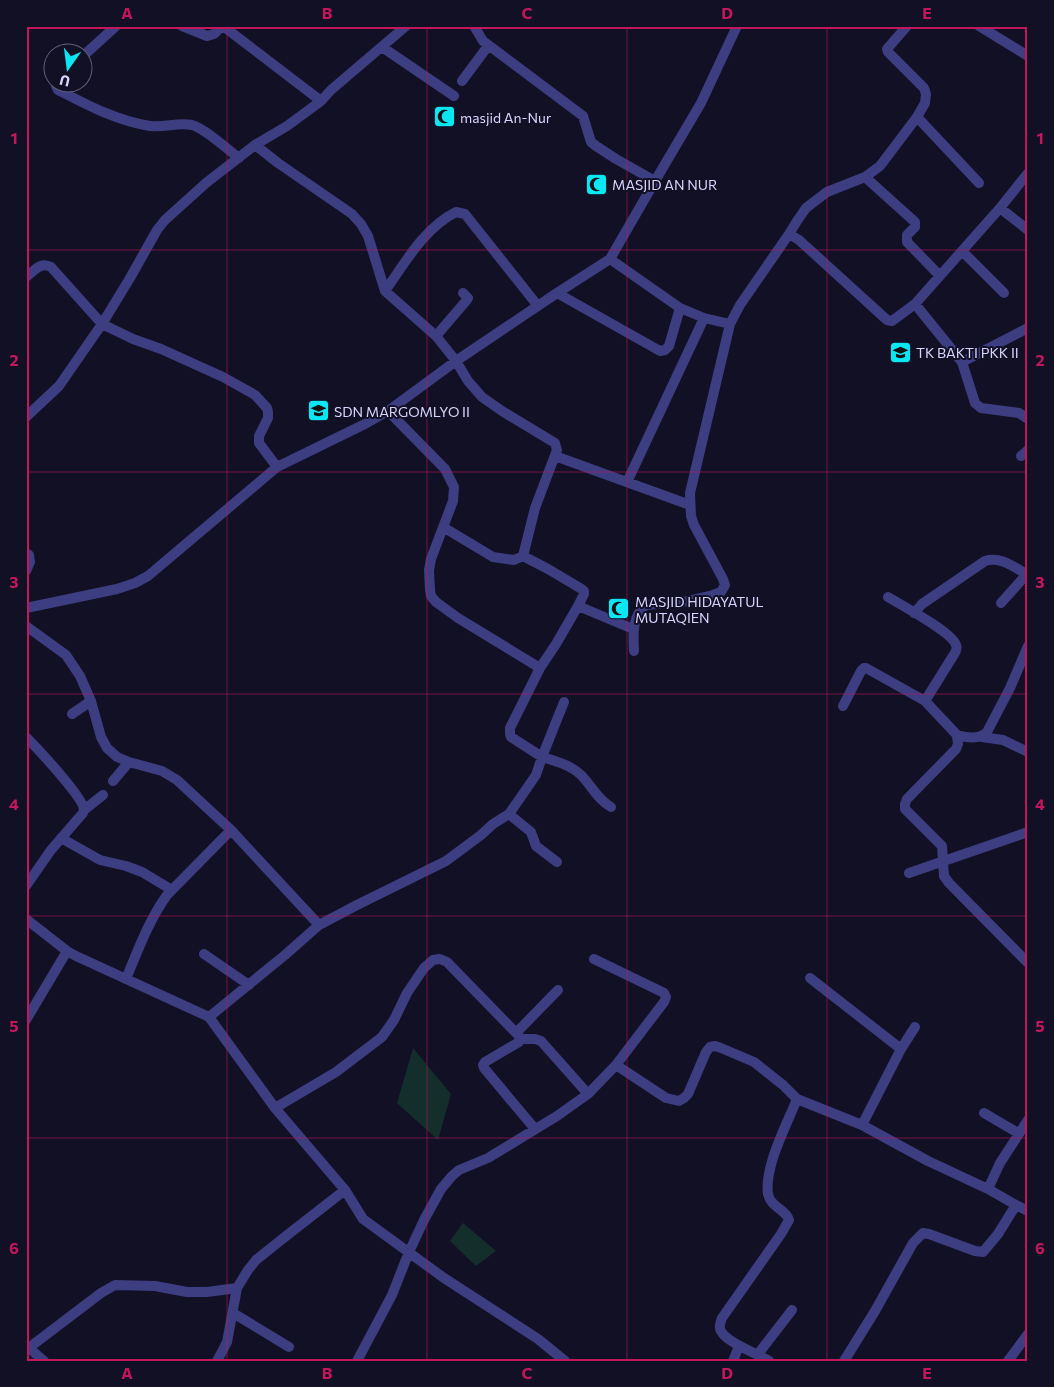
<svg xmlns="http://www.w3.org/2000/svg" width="1054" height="1387" viewBox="0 0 1054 1387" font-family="Commissioner,sans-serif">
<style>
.green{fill:#132e2b}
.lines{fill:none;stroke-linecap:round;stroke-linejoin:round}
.minor{stroke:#3d3d81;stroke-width:10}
.grid{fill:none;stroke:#c2185b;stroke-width:1;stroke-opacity:0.55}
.labels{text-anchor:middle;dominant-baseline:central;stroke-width:4;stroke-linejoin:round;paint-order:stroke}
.poi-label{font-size:14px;fill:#d7d4fd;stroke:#121024;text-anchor:start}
.neatline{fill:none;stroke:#c2185b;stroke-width:2}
.grid-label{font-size:16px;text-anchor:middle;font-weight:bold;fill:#c2185b}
</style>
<rect width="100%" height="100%" fill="#121024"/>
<!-- green -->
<path class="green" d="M 413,1048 L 451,1094 L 438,1140 L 397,1103 Z
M 463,1223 L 496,1251 L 476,1266 L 450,1241 Z"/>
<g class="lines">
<!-- minor -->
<path class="minor" d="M 182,26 L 207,36 L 214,34 L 222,26
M 223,26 L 321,101
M 474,26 L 483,41 L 583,116 L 591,142 L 596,146 L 616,159 L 655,181 L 701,103 L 737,26
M 979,26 L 1028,56
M 382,47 L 454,96
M 82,57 L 116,26
M 462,81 L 488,46
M 57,82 L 56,86 L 58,90 C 87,105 117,121 150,126 C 164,128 178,122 192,125 C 204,128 227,149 239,158
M 917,117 L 979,183
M 865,177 L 915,222 L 915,227 L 907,235 L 907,242 L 940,276
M 1000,208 L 1028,230
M 789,234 L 797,221 L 806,208 L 827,192 L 865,177 L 880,166 L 917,117 L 925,103 L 926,94 L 924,88 L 888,52 L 887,49 L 907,26
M 962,251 L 1004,293
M 610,259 L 655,181
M 26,277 C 34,271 41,261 51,267 L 102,324 L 133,339 L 161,349 L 223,377 L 255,395 L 267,408 L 268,412 L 268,418 L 259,436 L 259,443 L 277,467
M 385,291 C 405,263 424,228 456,212 L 465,214 L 538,306
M 557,293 L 660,351 L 665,350 L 669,346 L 680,308
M 915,304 L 962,362 L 975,403 L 981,408 L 1019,413 L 1028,419
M 436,336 L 466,301 L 468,298 L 463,293
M 962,362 L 1028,328
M 388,411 L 445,469 L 454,487 L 453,501 L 431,559 L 429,570 L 430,590 L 431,596 L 436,602 L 458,618 L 540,668
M 26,417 L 59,386 L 102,324 L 130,278 L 157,230 L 165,220 L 206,183 L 255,145 L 287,126 L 321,101 L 331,90 L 406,26
M 555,456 L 690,505
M 1021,456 L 1028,450
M 627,482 L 704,318
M 443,527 L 493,557 L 514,560 L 523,556
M 26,553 L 29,555 L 30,562 L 26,571
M 888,597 C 901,605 952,632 956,645 C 958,649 955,653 953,656 L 925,701 L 957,735 L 958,744 L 956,749 L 907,799 L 905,804 L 905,809 L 942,846 L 944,876 L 949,883 L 1028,963
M 1001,603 L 1026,575
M 578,606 L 633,629
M 26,608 L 117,589 L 135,583 L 148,576 L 277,467 L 365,424 L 388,411 L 456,361 L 557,293 L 610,259 L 680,308 L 704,318 L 730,324 L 740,305 L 789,234 L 799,240 L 887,320 L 892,321 L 915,304 L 1000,208 L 1028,173
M 914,613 L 922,604 L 985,561 C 1001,556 1014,567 1028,575
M 26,626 L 66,655 L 80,676 L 91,701 L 101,737 L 107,748 L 117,757 L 129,762 L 162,771 L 177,780 L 231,830 L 319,925
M 634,651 C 633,635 632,615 646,605 L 683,602 L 713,595 L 721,592 L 725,585 L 723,579 L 694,525 L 691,516 L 690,493 L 694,476 L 730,324
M 564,702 L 542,757 C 555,761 571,765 581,775 C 592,786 597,799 611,807
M 843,706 L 861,671 L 864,668 L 866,668 L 925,701
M 72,714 L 91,701
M 957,735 C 967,738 979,740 987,732 L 1010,688 L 1028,646
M 26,737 C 36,747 84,798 84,810 C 84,811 83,812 83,813 L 51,850 L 26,886
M 982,737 L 1003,740 L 1028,752
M 113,781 L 129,762
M 84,810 L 103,795
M 509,814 L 531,832 L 536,846 L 557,862
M 61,838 L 100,860 L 126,866 L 142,872 L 172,890
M 909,873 L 1028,832
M 26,919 L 67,951 L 76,956 L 209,1017 L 275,1108 L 345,1190 L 363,1219 L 444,1278 L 538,1339 L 565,1361
M 204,954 L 249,985
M 594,959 L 658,990 L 664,993 L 666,997 L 664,1002 L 616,1065
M 810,978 L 901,1049
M 126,979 C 138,950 149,920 167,895 L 231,830
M 209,1017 L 285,955 L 319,925 L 357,905 L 446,861 L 481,835 L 493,824 L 509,814 L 536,775 L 542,757 L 511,737 L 510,734 L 510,728 L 540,668 L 556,644 L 578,606 L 584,594 L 584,591 L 580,588 L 548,569 L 523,556 L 535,508 L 557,450 L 555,443 L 502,411 L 482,397 L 468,381 L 456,361 L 436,336 L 385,291 L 368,236 L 361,224 L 352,214 L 278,163 L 255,145
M 26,1020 L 67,951
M 517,1032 L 558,990
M 520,1039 L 535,1039 L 541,1041 L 588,1094
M 275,1108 L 336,1072 L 382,1037 L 394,1020 L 407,993 L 424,968 L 433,960 L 440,959 L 447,962 L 519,1036 L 520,1039 L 519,1042 L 485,1062 L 483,1065 L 484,1068 L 535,1129
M 984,1113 L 1018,1133
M 862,1125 L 901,1049 L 915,1027
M 988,1189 L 1000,1163 L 1028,1120
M 1016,1205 L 1028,1211
M 233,1313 L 289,1347
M 29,1348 L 44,1361
M 26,1350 L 101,1293 L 115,1285 L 155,1286 L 187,1292 L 207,1292 L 237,1288
M 758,1354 L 792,1310
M 217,1361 L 227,1342 L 237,1288 L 248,1270 L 256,1260 L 281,1240 L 345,1190
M 357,1361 L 392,1295 L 409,1252 L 424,1220 L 441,1189 L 452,1176 L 459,1170 L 488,1158 L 557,1116 L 588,1094 L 616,1065 L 666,1098 L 679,1101 L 684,1098 L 688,1094 L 706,1052 L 710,1047 L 715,1046 L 721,1048 L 754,1062 L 783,1085 L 797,1099 L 862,1125 L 928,1161 L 988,1189 L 1016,1205 L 998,1234 L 983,1252 L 975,1251 L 929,1234 L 923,1233 L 913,1243 L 875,1311 L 844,1361
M 733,1361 L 739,1346
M 769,1361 C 757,1353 724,1342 720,1329 C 719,1325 721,1321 722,1318 L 781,1234 L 789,1220 C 786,1209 771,1208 768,1194 C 764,1167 787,1124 797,1099
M 1008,1361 L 1028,1334"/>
</g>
<!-- grid -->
<path class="grid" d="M 227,26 L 227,1361M 427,26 L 427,1361M 627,26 L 627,1361M 827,26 L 827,1361M 26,250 L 1028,250M 26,472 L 1028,472M 26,694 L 1028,694M 26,916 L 1028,916M 26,1138 L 1028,1138"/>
<!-- icons -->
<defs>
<symbol id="mosque-square" viewBox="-11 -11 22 22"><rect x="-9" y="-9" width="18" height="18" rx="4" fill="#0be6f3" stroke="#121024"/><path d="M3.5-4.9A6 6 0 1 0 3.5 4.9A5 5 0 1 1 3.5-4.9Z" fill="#111"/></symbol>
<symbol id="school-square" viewBox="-11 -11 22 22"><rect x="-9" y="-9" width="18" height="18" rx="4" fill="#0be6f3" stroke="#121024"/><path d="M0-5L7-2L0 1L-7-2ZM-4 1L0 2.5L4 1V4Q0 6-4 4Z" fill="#111"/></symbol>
</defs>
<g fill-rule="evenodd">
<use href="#mosque-square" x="432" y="104" width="25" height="25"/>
<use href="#mosque-square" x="584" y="172" width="25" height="25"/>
<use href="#school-square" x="888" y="340" width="25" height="25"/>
<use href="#school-square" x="306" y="398" width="25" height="25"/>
<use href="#mosque-square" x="606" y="596" width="25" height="25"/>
</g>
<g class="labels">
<!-- poi labels -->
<g class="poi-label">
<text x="460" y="117">masjid An-Nur</text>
<text x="612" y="184">MASJID AN NUR</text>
<text x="916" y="352">TK BAKTI PKK II</text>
<text x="334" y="411">SDN MARGOMLYO II</text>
<text x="635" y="601">MASJID HIDAYATUL<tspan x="635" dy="16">MUTAQIEN</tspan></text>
</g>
</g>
<!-- border -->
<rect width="1054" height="1387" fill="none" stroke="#121024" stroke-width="55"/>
<!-- north arrow -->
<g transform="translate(68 68) rotate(194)"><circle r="24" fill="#121024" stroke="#615e7b"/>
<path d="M0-4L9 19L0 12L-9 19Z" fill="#0be6f3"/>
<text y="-8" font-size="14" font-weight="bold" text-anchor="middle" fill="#d7d4fd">U</text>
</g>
<rect x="28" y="28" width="998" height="1332" class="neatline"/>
<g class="grid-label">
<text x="127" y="19">A</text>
<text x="327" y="19">B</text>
<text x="527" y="19">C</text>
<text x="727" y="19">D</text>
<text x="927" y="19">E</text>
<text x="14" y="144">1</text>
<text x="1040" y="144">1</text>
<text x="14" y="366">2</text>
<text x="1040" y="366">2</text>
<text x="14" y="588">3</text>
<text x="1040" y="588">3</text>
<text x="14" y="810">4</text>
<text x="1040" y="810">4</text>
<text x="14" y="1032">5</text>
<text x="1040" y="1032">5</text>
<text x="14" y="1254">6</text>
<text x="1040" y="1254">6</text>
<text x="127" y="1379">A</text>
<text x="327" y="1379">B</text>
<text x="527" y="1379">C</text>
<text x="727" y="1379">D</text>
<text x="927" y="1379">E</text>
</g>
</svg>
